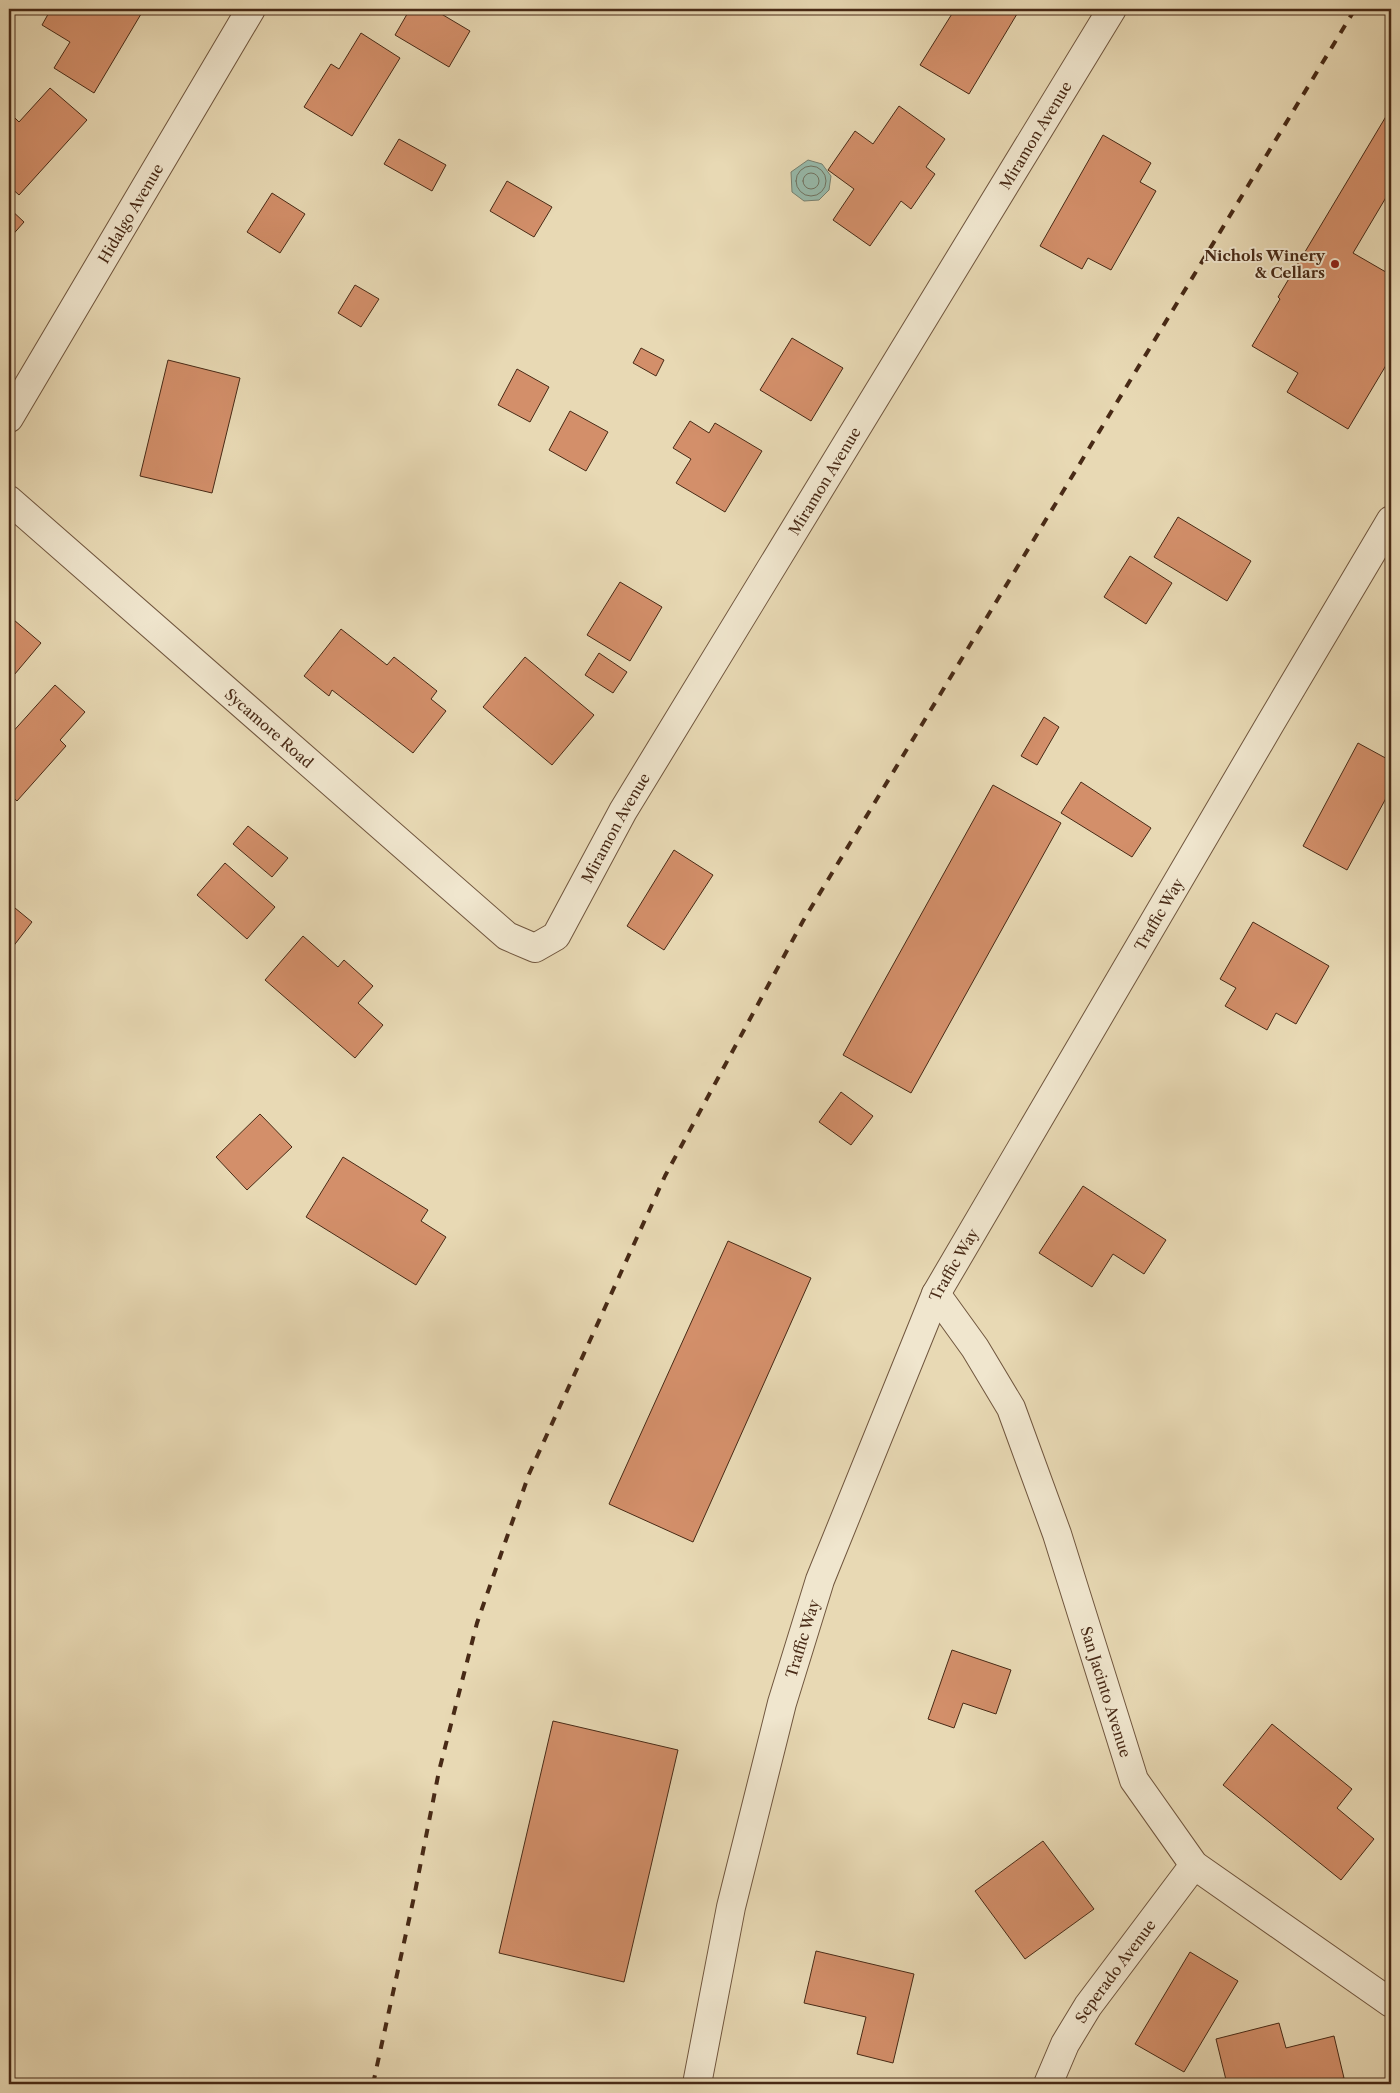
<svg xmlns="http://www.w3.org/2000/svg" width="1400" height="2093" viewBox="0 0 1400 2093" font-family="'Libre Caslon Text',serif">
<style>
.water{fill:#97baab;stroke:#77806f}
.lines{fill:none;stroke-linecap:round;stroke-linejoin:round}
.shore{stroke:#707260;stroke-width:1}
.building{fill:#d38f6a;stroke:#482a16}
.minor-casing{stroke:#70563e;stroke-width:30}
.tertiary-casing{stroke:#70563e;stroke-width:30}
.minor{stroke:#f0e6ce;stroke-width:28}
.tertiary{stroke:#f0e6ce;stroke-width:28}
.rail{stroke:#482a16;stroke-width:4;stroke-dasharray:9 9;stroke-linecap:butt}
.poi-dot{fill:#8f2418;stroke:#f0e6ce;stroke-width:2}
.labels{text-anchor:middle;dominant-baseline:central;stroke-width:4;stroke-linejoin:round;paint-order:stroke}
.street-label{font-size:15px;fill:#482a16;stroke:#f0e6ce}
.poi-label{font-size:15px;font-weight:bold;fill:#482a16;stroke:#f0e6ce;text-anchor:end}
</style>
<rect width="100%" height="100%" fill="#e8d9b4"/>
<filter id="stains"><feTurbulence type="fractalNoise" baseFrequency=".004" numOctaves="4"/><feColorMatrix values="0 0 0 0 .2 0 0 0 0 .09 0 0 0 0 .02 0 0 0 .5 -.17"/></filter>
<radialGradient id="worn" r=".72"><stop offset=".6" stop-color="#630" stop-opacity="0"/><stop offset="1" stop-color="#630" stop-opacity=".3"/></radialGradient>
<!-- water -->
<path class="water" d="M 808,160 L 822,164 L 831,176 L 829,190 L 819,200 L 804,201 L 792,192 L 791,172 Z"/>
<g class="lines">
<!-- shore -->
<path class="shore" d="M796 181a15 15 0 1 1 30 0a15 15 0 1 1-30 0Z
M803 181a8 8 0 1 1 16 0a8 8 0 1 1-16 0Z"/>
</g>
<!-- building -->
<path class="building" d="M 51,9 L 144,9 L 94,93 L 54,68 L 70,42 L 42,25 Z
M 410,9 L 433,9 L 470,31 L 449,67 L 395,35 Z
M 955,9 L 1020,9 L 969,94 L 920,65 Z
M 361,33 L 400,58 L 352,136 L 304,107 L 331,64 L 339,69 Z
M 50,88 L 87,120 L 19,195 L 9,186 L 9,112 L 19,122 Z
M 899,106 L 945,139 L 926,167 L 935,174 L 911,209 L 901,201 L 870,246 L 833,220 L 854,189 L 828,170 L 855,131 L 873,144 Z
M 1391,108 L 1391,189 L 1353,253 L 1391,275 L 1391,365 L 1388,362 L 1348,429 L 1287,392 L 1298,373 L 1252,346 L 1280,299 L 1278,297 Z
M 1103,135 L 1151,163 L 1140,182 L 1156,191 L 1111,270 L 1088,258 L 1082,269 L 1040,246 Z
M 399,139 L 446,165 L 432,191 L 384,164 Z
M 507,181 L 552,207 L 534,237 L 490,211 Z
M 272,193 L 305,214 L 280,253 L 247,232 Z
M 9,208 L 24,222 L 9,239 Z
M 355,285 L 379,299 L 361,327 L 338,313 Z
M 792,338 L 843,368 L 811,421 L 760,390 Z
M 641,348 L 664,360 L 656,376 L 633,363 Z
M 168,360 L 240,378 L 212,493 L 140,476 Z
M 517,369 L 549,387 L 530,422 L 498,405 Z
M 570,411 L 608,432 L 586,471 L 549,450 Z
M 690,421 L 709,433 L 715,423 L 762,451 L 725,512 L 676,483 L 691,459 L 673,448 Z
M 1178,517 L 1251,561 L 1227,601 L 1154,557 Z
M 1130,556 L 1172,583 L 1146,624 L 1104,597 Z
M 620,582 L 662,607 L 630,661 L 587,635 Z
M 14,620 L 41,643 L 9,681 L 9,626 Z
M 341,629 L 387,665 L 394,657 L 437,691 L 431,699 L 446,711 L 413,753 L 332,690 L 329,696 L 304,676 Z
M 599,653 L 627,672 L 613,693 L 585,675 Z
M 525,657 L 594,715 L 552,765 L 483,707 Z
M 55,685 L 85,712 L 60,740 L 66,746 L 17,801 L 9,794 L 9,736 Z
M 1044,717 L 1059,727 L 1037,765 L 1021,756 Z
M 1358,743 L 1391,761 L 1391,789 L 1347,870 L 1303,846 Z
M 1081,782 L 1151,828 L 1132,857 L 1061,813 Z
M 993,785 L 1061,823 L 911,1093 L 843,1055 Z
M 248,826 L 288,858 L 272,877 L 233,844 Z
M 674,850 L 713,875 L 664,950 L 627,926 Z
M 225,863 L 275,907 L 247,939 L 197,895 Z
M 15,908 L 32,922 L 12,948 L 9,945 L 9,916 Z
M 1253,922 L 1329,966 L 1296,1024 L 1276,1013 L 1267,1030 L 1225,1006 L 1236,988 L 1220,979 Z
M 303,936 L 338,967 L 344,960 L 373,986 L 358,1003 L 383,1025 L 355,1058 L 265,980 Z
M 841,1092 L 873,1116 L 851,1145 L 819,1122 Z
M 260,1114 L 292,1147 L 247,1190 L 216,1157 Z
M 343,1157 L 428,1210 L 421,1221 L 446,1237 L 416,1285 L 306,1217 Z
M 1083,1186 L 1166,1240 L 1144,1274 L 1113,1254 L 1092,1287 L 1039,1253 Z
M 728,1241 L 811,1278 L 693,1542 L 609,1504 Z
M 952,1650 L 1011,1670 L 996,1714 L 963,1703 L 954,1728 L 928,1719 Z
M 553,1721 L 678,1750 L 624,1982 L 499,1953 Z
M 1272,1724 L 1352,1789 L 1337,1808 L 1374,1839 L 1341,1880 L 1223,1785 Z
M 1043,1841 L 1094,1909 L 1025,1959 L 975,1891 Z
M 816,1951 L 914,1974 L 893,2063 L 857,2054 L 866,2017 L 804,2003 Z
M 1190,1952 L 1238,1981 L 1184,2072 L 1135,2044 Z
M 1279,2023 L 1286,2048 L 1334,2036 L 1344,2078 L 1319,2084 L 1227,2084 L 1216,2039 Z"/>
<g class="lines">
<defs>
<g id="minor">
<path id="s1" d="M 9,418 L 251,9"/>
<path id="s2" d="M 9,500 L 507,936 L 535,948 L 556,936 L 623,811 L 1112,9"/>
<path id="s3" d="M 936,1294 L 975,1348 L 1011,1408 L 1057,1534 L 1134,1780 L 1194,1865 L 1391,2003"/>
<path id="s4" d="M 1048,2084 L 1065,2044 L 1088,2006 L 1194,1865"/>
</g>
<g id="tertiary">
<path id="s5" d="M 697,2084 L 731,1907 L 782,1703 L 820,1580 L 936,1294 L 1270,724 L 1391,520"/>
</g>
</defs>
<!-- minor casing -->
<use href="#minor" class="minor-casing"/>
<!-- tertiary casing -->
<use href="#tertiary" class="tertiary-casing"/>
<!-- minor -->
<use href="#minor" class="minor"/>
<!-- tertiary -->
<use href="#tertiary" class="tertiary"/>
<!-- rail -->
<path class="rail" d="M 373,2084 L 414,1897 L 439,1771 L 477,1623 L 529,1474 L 665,1176 L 803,921 L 1355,9"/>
</g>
<!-- markers -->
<circle class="poi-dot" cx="1335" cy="264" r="5"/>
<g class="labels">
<!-- street labels -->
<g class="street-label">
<text stroke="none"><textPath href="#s2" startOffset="1650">Miramon Avenue</textPath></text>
<text stroke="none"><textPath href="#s1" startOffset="238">Hidalgo Avenue</textPath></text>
<text stroke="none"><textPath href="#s2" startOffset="1245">Miramon Avenue</textPath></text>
<text stroke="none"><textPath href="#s2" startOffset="346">Sycamore Road</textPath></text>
<text stroke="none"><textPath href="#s2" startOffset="840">Miramon Avenue</textPath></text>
<text stroke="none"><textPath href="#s5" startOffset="1268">Traffic Way</textPath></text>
<text stroke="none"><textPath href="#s5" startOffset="862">Traffic Way</textPath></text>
<text stroke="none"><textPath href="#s5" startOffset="458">Traffic Way</textPath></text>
<text stroke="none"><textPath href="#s3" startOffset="436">San Jacinto Avenue</textPath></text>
<text stroke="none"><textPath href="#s4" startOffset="132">Seperado Avenue</textPath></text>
</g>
<!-- poi labels -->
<g class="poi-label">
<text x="1325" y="255">Nichols Winery<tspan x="1325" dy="17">&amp; Cellars</tspan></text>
</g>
</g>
<!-- margin -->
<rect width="1400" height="2093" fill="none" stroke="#e8d9b4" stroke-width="30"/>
<rect x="10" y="10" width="1380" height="2073" fill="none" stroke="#482a16" stroke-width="2.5"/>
<rect x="15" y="15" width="1370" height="2063" fill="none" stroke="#482a16"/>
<rect width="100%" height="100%" filter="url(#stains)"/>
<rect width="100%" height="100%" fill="url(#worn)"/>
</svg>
